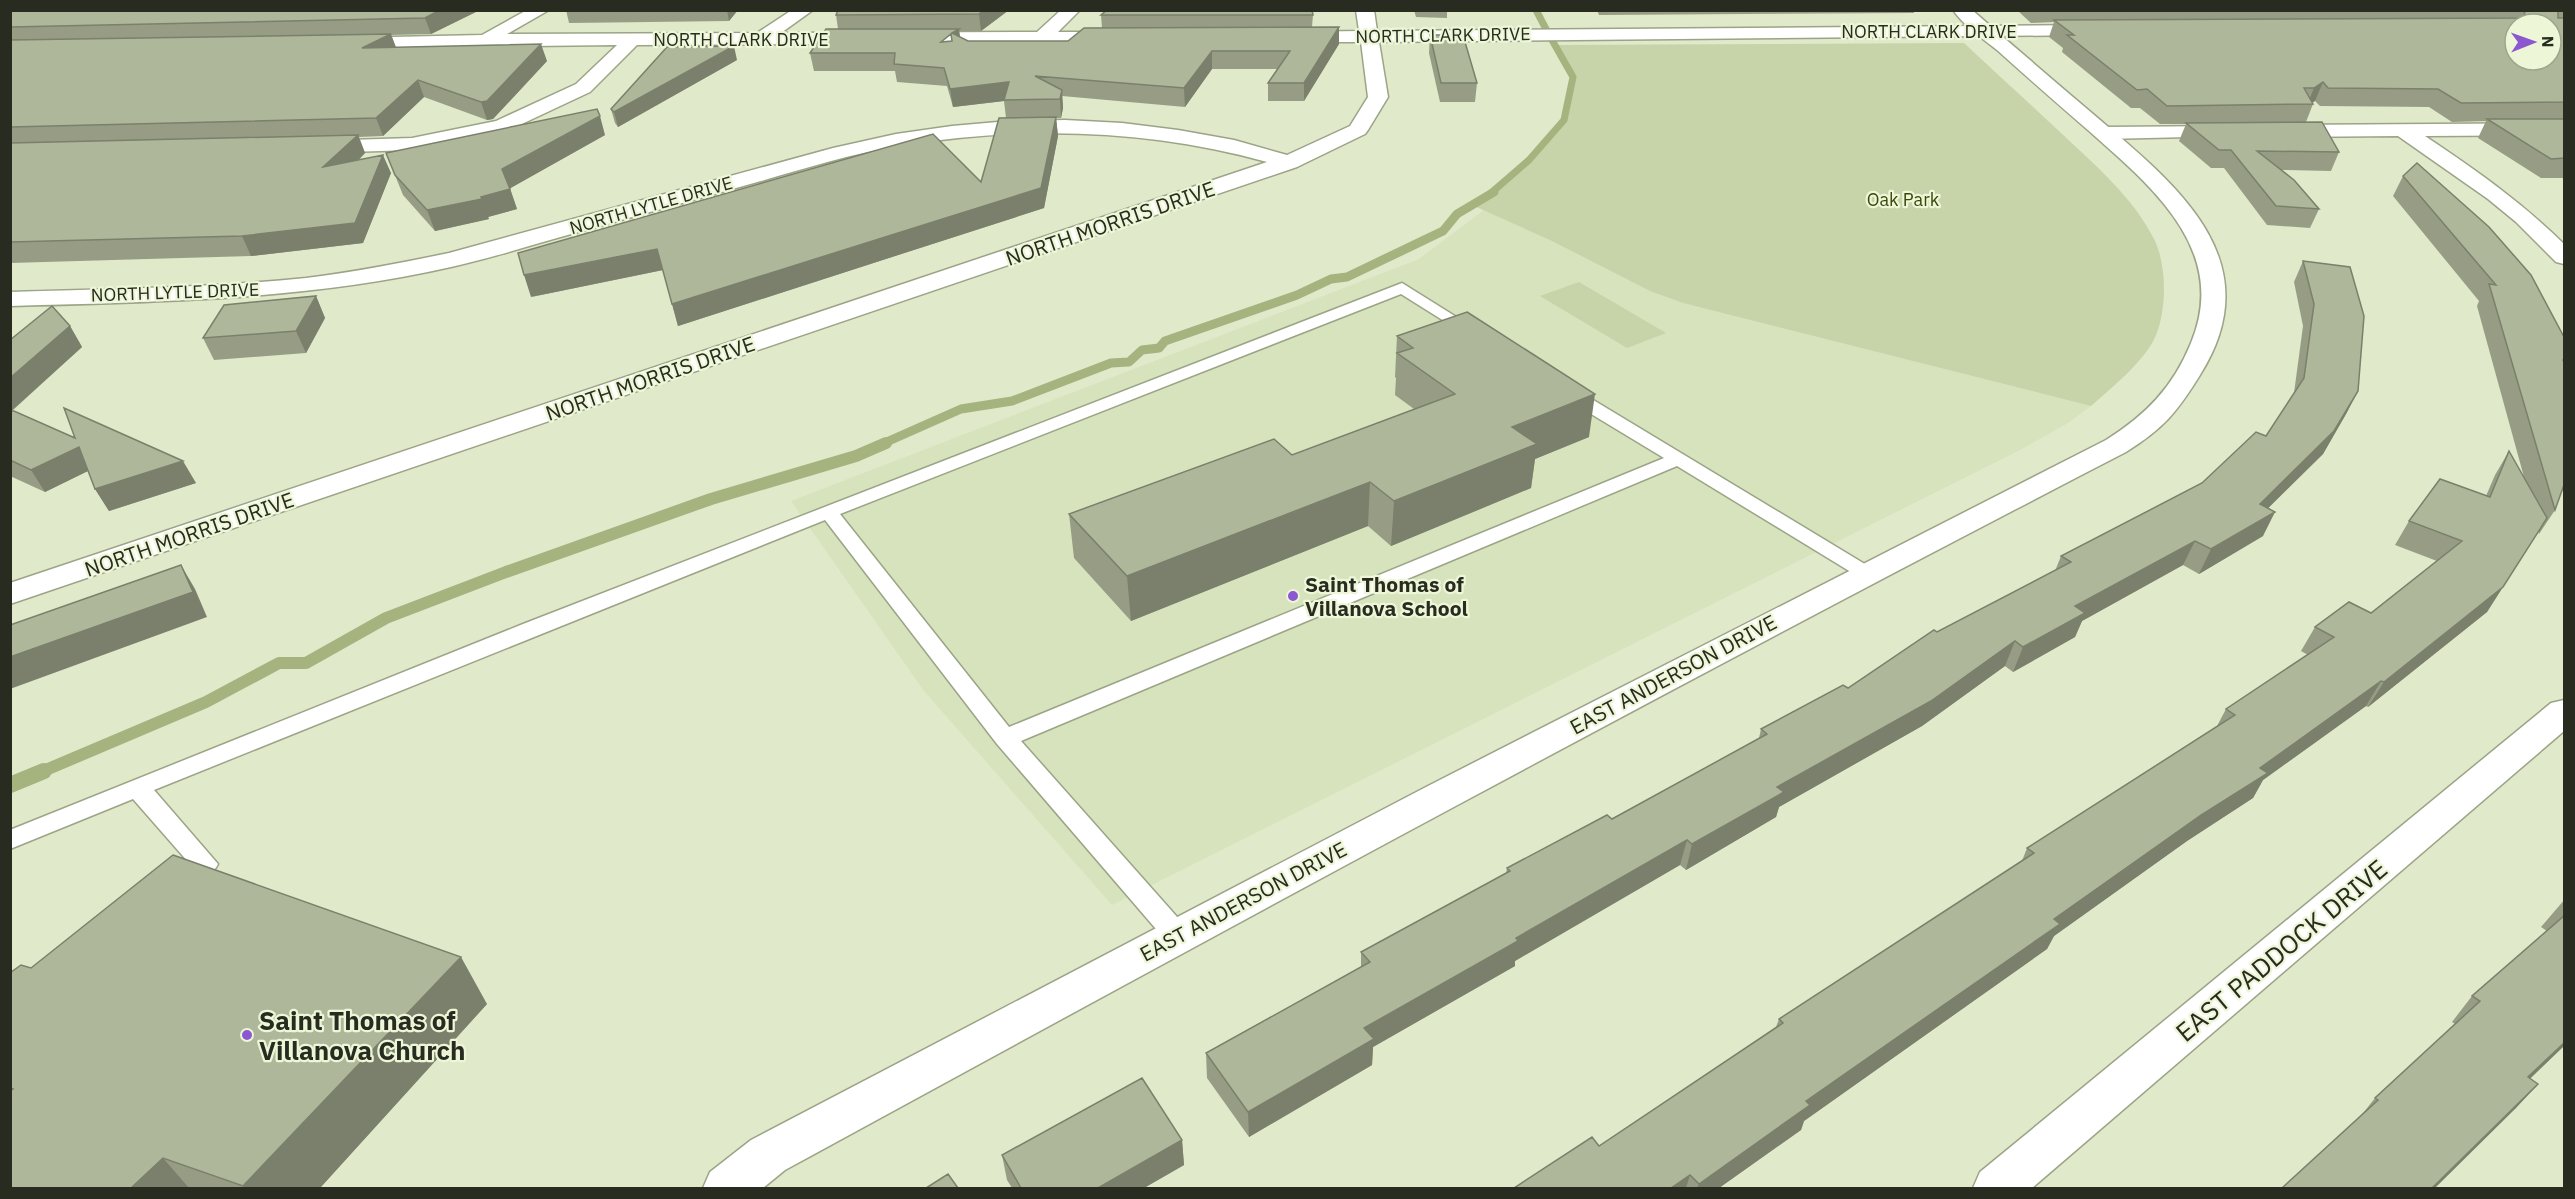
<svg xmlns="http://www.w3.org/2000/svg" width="2575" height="1199" viewBox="0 0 2575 1199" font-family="'IBM Plex Sans',sans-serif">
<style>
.built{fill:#d7e3bc}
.green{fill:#c7d3a9}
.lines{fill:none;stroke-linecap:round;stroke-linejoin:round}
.stream-far3{stroke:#a5b37f;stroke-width:7}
.stream-far2{stroke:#a5b37f;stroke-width:9}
.stream-far1{stroke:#a5b37f;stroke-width:12}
.stream{stroke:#a5b37f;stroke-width:16}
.lane-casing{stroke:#9ba486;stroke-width:3}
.street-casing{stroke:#9ba486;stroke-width:3}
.secondary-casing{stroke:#9ba486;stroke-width:3}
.lane{fill:#fff;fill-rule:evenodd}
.street{fill:#fff;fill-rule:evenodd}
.secondary{fill:#fff;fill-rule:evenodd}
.wall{fill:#969d84;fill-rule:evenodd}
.shaded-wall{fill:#7a806b}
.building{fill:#aeb799;stroke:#7a806b;stroke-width:1.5;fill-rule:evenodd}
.poi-dot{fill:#8b58d0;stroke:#edf6d7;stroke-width:2}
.labels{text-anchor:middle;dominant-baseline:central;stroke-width:4.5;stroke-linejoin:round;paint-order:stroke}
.far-street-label{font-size:18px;fill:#282c20;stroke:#edf6d7}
.far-park-label{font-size:18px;fill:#3a460a;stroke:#edf6d7}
.street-label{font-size:21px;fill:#282c20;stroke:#edf6d7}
.poi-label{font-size:21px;font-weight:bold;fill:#282c20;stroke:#edf6d7;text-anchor:start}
.near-street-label{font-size:26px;fill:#282c20;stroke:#edf6d7}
.near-poi-label{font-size:26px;font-weight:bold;fill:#282c20;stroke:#edf6d7;text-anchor:start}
</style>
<rect width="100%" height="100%" fill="#e0e9ca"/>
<!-- built -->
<path class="built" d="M 1484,210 L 1552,241 L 1650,291 L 1683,303 L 2091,406 L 2068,423 L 2020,450 L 1112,905 L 924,691 L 791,501 L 1419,259 Z"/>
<!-- green -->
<path class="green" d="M 1964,43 C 1996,73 2029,103 2061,133 C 2094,164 2133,197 2154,239 C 2168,266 2168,322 2149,348 C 2134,370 2111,388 2091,406 L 1683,303 L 1650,291 L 1552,241 L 1472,205 L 1495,191 L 1529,160 L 1564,120 L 1573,77 L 1555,45 Z
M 1579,282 L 1666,333 L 1627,348 L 1540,296 Z"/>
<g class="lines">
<!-- stream-far3 -->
<path class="stream-far3" d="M 1536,10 L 1546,29
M 1491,193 L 1529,160 L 1564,120 L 1573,77 L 1552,40"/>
<!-- stream-far2 -->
<path class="stream-far2" d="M 882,444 L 961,409 L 1012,401 L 1111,363 L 1129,362 L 1142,350 L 1159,348 L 1165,341 L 1297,295 L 1331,279 L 1347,277 L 1443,231 L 1457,214 L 1494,192"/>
<!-- stream-far1 -->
<path class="stream-far1" d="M 41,772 L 206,702 L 279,663 L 306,663 L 386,618 L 506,572 L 711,499 L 856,456 L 886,443"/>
<!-- stream -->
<path class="stream" d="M 10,785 L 44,771"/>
<defs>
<path id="lane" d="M 1402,283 L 1482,333 L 1474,338 L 1468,336 L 1401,294 L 840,514 L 1009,727 L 1664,458 L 1563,397 L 1560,393 L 1563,389 L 1575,389 L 1873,569 L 1876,573 L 1873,577 L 1866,579 L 1859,577 L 1677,466 L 1021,741 L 1186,927 L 1190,935 L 1186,943 L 1177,946 L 1168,943 L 997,744 L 825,520 L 154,790 L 218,864 C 210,879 191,895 174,889 L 170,882 L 174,875 L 189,863 L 133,799 L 10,849 L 10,830 L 523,624 Z"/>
<path id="street" d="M 527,10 L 549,10 L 507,34 L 757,33 L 792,10 L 813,10 L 781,33 L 1037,32 L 1061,10 L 1080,10 L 1058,32 L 1116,32 L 1122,33 L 1125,37 L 1122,41 L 1116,42 L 637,45 L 590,92 L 509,130 L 412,150 L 317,153 L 310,151 L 307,147 L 310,143 L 317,141 L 412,138 L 496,121 L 576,84 L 617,45 L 348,48 L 342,47 L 339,43 L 342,39 L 348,38 L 482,35 Z
M 1356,10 L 1374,10 L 1377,31 L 2097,25 L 2103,26 L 2106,30 L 2103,34 L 2097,35 L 1379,42 L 1388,97 L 1368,130 L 1365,134 L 1297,167 L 10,604 L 10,583 L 1267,162 C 1146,128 1021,126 898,146 C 851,154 806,168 761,181 C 693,200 625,219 557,238 C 522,248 487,259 451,267 C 306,300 159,302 10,306 L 10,292 C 109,289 208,288 306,278 C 354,272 401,263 449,253 L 833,148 L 896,134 L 952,126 L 1009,121 L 1065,120 L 1122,123 L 1178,130 L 1234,140 L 1287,155 L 1350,126 L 1368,97 L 1361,42 L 1293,42 L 1287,41 L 1284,37 L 1287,33 L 1293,32 L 1359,31 Z
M 2564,123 L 2564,135 L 2425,136 C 2477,171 2519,200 2564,244 L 2564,264 L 2556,262 L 2516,222 L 2488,199 L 2398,136 L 2284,137 L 2277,135 L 2274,131 L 2277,127 L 2284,125 Z
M 2226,126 L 2233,128 L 2236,132 L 2233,136 L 2105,139 L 2098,137 L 2095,133 L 2098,129 L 2105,127 Z
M 2564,700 L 2564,731 L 2032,1188 L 1973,1188 L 1980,1172 L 2551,703 Z"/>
<path id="secondary" d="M 1953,10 L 1972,10 C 2012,45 2052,79 2093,114 C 2174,183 2273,259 2200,375 C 2177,412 2164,428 2126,452 C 1675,685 1230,927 785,1170 L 763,1188 L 703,1188 L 710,1172 L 751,1140 L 1426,787 L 2106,440 C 2146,415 2173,387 2191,343 C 2230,250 2151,186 2089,131 C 2058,104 2027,77 1997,50 C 1982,38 1964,26 1953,10 Z"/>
</defs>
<!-- lane casing -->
<use href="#lane" class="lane-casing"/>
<!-- street casing -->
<use href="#street" class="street-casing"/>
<!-- secondary casing -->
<use href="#secondary" class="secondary-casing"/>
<!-- lane -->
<use href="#lane" class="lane"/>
<!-- street -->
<use href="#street" class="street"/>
<!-- secondary -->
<use href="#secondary" class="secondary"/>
</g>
<!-- wall -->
<path class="wall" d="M 10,10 L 480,10 L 431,34 L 391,35 L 396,47 L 547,61 L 493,119 L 487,120 L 424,97 L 383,136 L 359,137 L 365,153 L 359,160 L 391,173 L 363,243 L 251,256 L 10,263 Z
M 566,10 L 738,10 L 729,21 L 569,23 Z
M 838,10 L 1009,10 L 981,31 L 959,31 L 960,37 L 968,41 L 1068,41 L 1102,28 L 1101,15 L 1313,15 L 1312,27 L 1339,27 L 1339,44 L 1304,101 L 1268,101 L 1268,83 L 1278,69 L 1212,69 L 1185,107 L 1062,96 L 1063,108 L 1061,118 L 1056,118 L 1058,136 L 1044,208 L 678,326 L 663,270 L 531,297 L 981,182 L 1006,118 L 1004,101 L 953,107 L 947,86 L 897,82 L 895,71 L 814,71 L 810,53 L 838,29 L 836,15 ZM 951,34 L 952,41 L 941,42 Z
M 1414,10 L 1447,10 L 1447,18 L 1416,17 Z
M 1597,10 L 1914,10 L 1914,13 L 1599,15 Z
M 2017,10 L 2565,10 L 2565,178 L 2541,178 L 2478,138 L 2486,121 L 2452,122 L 2429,107 L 2320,106 L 2315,101 L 2312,102 L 2313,104 L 2306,122 L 2339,152 L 2331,171 L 2282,170 L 2319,209 L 2310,228 L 2267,225 L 2224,168 L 2211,168 L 2179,141 L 2186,124 L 2160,124 L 2140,108 L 2131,108 L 2062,52 L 2063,48 L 2049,37 L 2054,22 L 2031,23 Z
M 1430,35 L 1477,83 L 1475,102 L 1440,102 L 1429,53 Z
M 737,60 L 618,127 L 615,123 L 611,109 Z
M 605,135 L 510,188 L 517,209 L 488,217 L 489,219 L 435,231 L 403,195 L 386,153 Z
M 2403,176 L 2489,227 L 2555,510 L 2539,534 L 2538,531 L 2487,612 L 2368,707 L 2366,706 L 2263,780 L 2253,798 L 2187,841 L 2054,936 L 2047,949 L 1804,1121 L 1801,1130 L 1719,1188 L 1514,1188 L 1599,1146 L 1776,1027 L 1779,1019 L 2022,861 L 2027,848 L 2217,726 L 2226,709 L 2308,655 L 2301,651 L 2315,627 L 2371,613 L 2437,561 L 2395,545 L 2409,521 L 2486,496 L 2495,475 L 2509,451 L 2524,477 L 2477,306 L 2479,301 L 2393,196 Z
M 2303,261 L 2358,391 L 2346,414 L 2323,454 L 2268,508 L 2263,536 L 2199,574 L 2183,565 L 2082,621 L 2075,637 L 2013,672 L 2005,666 L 1922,726 L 1779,807 L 1776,817 L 1686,870 L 1680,865 L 1515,961 L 1515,966 L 1373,1047 L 1372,1065 L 1249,1137 L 1207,1078 L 1206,1053 L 1361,968 L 1361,952 L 1506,873 L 1507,868 L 1612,819 L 1759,738 L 1761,729 L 1848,688 L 1937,632 L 2055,571 L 2061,556 L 2202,483 L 2266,436 L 2294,393 L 2303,326 L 2294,282 Z
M 316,296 L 325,318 L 306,353 L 214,360 L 203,338 Z
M 70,326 L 82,347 L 12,411 L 75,438 L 196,483 L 109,511 L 95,489 L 88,471 L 45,492 L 10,476 L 10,340 Z
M 1397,336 L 1589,437 L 1535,459 L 1531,488 L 1391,546 L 1368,526 L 1131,621 L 1074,558 L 1069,514 L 1292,455 L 1414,409 L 1395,395 L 1396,378 L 1395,377 Z
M 2565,899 L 2565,1045 L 2530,1079 L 2538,1084 L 2515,1109 L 2360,1117 L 2375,1098 L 2455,1024 L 2452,1022 L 2472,996 L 2547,931 L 2541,927 Z
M 31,968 L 487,1004 L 320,1188 L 10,1188 L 10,973 Z
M 1182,1140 L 1184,1165 L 1144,1188 L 1012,1188 L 1007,1180 L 1002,1155 Z"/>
<!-- shaded-wall -->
<path class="shaded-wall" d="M 440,10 L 480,10 L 431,34 L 425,18 Z
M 727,10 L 738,10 L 729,21 Z
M 984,10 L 1009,10 L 981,31 L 979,14 Z
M 1339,27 L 1339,44 L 1304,101 L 1304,83 Z
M 959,29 L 961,46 L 952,33 Z
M 391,34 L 397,51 L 362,48 Z
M 541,44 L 547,61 L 493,119 L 487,120 L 481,102 Z
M 734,46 L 737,60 L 618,127 L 614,112 Z
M 1212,51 L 1212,69 L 1185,107 L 1184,88 Z
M 418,80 L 424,97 L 383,136 L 376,118 Z
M 1009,82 L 1004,101 L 953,107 L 950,89 Z
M 2323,82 L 2315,101 L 2309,105 L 2307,105 L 2314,88 Z
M 1062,90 L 1063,108 L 1061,118 L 1060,99 Z
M 600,116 L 605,135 L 509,189 L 502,169 Z
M 1056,117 L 1058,136 L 1044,208 L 678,326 L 672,304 L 1041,188 Z
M 358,135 L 365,153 L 331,186 L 323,167 Z
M 383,155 L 391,173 L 363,243 L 251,256 L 242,236 Z
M 510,189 L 517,209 L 488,217 L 489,219 L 435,231 L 427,210 Z
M 657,249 L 663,270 L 531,297 L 524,275 Z
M 316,296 L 325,318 L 306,353 L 296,331 Z
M 70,326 L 82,347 L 10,412 L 10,378 Z
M 2358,391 L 2346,414 L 2323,454 L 2248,528 L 2275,512 L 2263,536 L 2199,574 L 2211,549 L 2260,504 Z
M 1595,394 L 1589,437 L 1535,459 L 1531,488 L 1391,546 L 1394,501 L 1512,427 Z
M 79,447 L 92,469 L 45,492 L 31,470 Z
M 183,461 L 196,483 L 109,511 L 95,489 Z
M 1370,482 L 1368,526 L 1131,621 L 1127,576 Z
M 2195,541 L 2183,565 L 2082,621 L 2075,637 L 2013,672 L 2023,647 L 2075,606 Z
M 181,565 L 195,589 L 207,617 L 10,689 L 10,657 Z
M 2503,587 L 2487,612 L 2368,707 L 2384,682 Z
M 2015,641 L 2005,666 L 1922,726 L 1779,807 L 1776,817 L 1686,870 L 1692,844 L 1777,787 Z
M 2381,681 L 2366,706 L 2263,780 L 2253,798 L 2187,841 L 2054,936 L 2047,949 L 1804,1121 L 1801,1130 L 1719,1188 L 1697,1188 L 1699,1184 L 1806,1101 L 2260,768 Z
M 1687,840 L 1680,865 L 1515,961 L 1515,966 L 1373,1047 L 1372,1065 L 1249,1137 L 1248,1112 L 1364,1028 L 1516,938 Z
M 461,957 L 487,1004 L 320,1188 L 245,1188 L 243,1186 Z
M 2565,1042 L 2565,1045 L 2505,1102 L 2528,1077 Z
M 2538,1084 L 2515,1109 L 2435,1188 L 2432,1188 Z
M 1182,1140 L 1184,1165 L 1144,1188 L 1098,1188 Z
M 163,1158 L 189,1188 L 131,1188 Z
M 1690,1175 L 1686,1188 L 1671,1188 Z"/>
<!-- building -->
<path class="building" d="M 10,10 L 440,10 L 425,18 L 10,27 Z
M 838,10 L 984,10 L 979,14 L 836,15 Z
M 1107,10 L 1312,10 L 1313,15 L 1101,15 Z
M 2525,10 L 2558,10 L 2558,18 L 2565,18 L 2565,102 L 2461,103 L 2438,89 L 2328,88 L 2323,82 L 2314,88 L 2304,88 L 2313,104 L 2167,106 L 2147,89 L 2137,90 L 2067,35 L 2074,35 L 2054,20 L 2524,18 ZM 2515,24 L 2551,24 L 2551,60 L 2515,60 Z
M 1339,27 L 1304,83 L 1268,83 L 1290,51 L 1212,51 L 1184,88 L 1035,76 L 1062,90 L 1060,99 L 1004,100 L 1009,82 L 950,89 L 944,68 L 894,64 L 895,53 L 810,53 L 826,29 L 959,29 L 952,33 L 968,41 L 1068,41 L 1084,28 ZM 951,34 L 952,41 L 941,42 Z
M 391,34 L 362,48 L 541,44 L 487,101 L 481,102 L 418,80 L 376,118 L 10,127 L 10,40 Z
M 1430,35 L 1463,35 L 1477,83 L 1441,83 Z
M 734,46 L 614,112 L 611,109 L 667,47 Z
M 597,109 L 600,116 L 502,169 L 510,189 L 481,197 L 482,199 L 427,210 L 395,175 L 386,153 Z
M 1056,117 L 1041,188 L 672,304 L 657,249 L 524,275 L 518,253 L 933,134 L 981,182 L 999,118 Z
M 2487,119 L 2565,119 L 2565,158 L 2551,159 Z
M 2322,122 L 2339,152 L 2257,151 L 2294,180 L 2319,209 L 2276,206 L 2231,150 L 2219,150 L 2186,123 Z
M 358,135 L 323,167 L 383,155 L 355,223 L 242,236 L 10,242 L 10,143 Z
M 2417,163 L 2489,227 L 2531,275 L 2565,339 L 2565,359 L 2563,360 L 2565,364 L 2565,482 L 2555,510 L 2489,284 L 2496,285 L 2403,176 Z
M 2303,261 L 2350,267 L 2364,316 L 2358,391 L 2334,431 L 2260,504 L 2275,512 L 2211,549 L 2195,541 L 2075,606 L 2085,613 L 2023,647 L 2015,641 L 1931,701 L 1777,787 L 1784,792 L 1692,844 L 1687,840 L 1516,938 L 1518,941 L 1364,1028 L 1374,1039 L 1248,1112 L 1206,1053 L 1370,962 L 1361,952 L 1510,871 L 1507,868 L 1607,815 L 1612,819 L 1767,734 L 1761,729 L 1843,685 L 1848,688 L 1934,630 L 1937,632 L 2071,562 L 2061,556 L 2202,483 L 2256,432 L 2266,436 L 2304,378 L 2314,304 Z
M 316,296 L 296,331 L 203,338 L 224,305 Z
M 52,306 L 70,326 L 10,378 L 10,340 Z
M 1467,312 L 1595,394 L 1512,427 L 1537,444 L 1394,501 L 1370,482 L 1127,576 L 1069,514 L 1274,439 L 1292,455 L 1455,394 L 1397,353 L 1413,348 L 1397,336 Z
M 64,408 L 183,461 L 95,489 L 79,447 L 31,470 L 10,460 L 10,411 L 14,411 L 75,438 Z
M 2509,451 L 2547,518 L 2503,587 L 2384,682 L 2381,681 L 2260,768 L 2268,773 L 2201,815 L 2054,919 L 2060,924 L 1806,1101 L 1810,1105 L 1699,1184 L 1690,1175 L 1671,1188 L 1514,1188 L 1592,1137 L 1599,1146 L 1783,1023 L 1779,1019 L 2034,853 L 2027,848 L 2235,715 L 2226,709 L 2334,637 L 2315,627 L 2349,602 L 2371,613 L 2462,541 L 2409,521 L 2440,479 L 2490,497 Z
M 181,565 L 193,592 L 10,657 L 10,625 Z
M 173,855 L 461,957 L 243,1186 L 163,1158 L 131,1188 L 10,1188 L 10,1091 L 13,1089 L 10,1088 L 10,973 L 21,965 L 31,968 Z
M 2565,915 L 2565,1042 L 2528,1077 L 2538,1084 L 2432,1188 L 2282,1188 L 2378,1100 L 2375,1098 L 2480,1001 L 2472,996 Z
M 1142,1078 L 1182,1140 L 1098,1188 L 1021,1188 L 1002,1155 Z
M 948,1174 L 958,1188 L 926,1188 Z"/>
<!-- markers -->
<g class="poi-dot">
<circle cx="1293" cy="596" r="6"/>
<circle cx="247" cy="1035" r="6"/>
</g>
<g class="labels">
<!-- far-street labels -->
<g class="far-street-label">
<text x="1929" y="31">NORTH CLARK DRIVE</text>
<text transform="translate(1443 35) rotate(-1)">NORTH CLARK DRIVE</text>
<text x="741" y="39">NORTH CLARK DRIVE</text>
<text transform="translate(651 205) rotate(-16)">NORTH LYTLE DRIVE</text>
<text transform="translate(175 292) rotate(-2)">NORTH LYTLE DRIVE</text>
</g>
<!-- far-park labels -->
<g class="far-park-label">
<text x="1903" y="199">Oak Park</text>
</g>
<!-- street labels -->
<g class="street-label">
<text transform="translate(1110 223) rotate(-19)">NORTH MORRIS DRIVE</text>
<text transform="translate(650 378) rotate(-19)">NORTH MORRIS DRIVE</text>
<text transform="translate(189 534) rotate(-19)">NORTH MORRIS DRIVE</text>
<text transform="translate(1673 674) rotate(-28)">EAST ANDERSON DRIVE</text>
<text transform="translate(1243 901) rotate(-28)">EAST ANDERSON DRIVE</text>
</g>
<!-- poi labels -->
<g class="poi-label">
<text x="1305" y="584">Saint Thomas of<tspan x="1305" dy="24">Villanova School</tspan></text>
</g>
<!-- near-street labels -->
<g class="near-street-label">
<text transform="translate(2281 950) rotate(-40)">EAST PADDOCK DRIVE</text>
</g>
<!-- near-poi labels -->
<g class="near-poi-label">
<text x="259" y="1020">Saint Thomas of<tspan x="259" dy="30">Villanova Church</tspan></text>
</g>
</g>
<!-- border -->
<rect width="2575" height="1199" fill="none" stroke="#282c20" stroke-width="24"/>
<!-- north arrow -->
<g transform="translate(2533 42) rotate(89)"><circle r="28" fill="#edf6d7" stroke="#9ea58e" stroke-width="1.5"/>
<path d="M0-4.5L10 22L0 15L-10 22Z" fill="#8b58d0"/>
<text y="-9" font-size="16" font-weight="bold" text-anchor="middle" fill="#282c20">N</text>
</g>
</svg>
